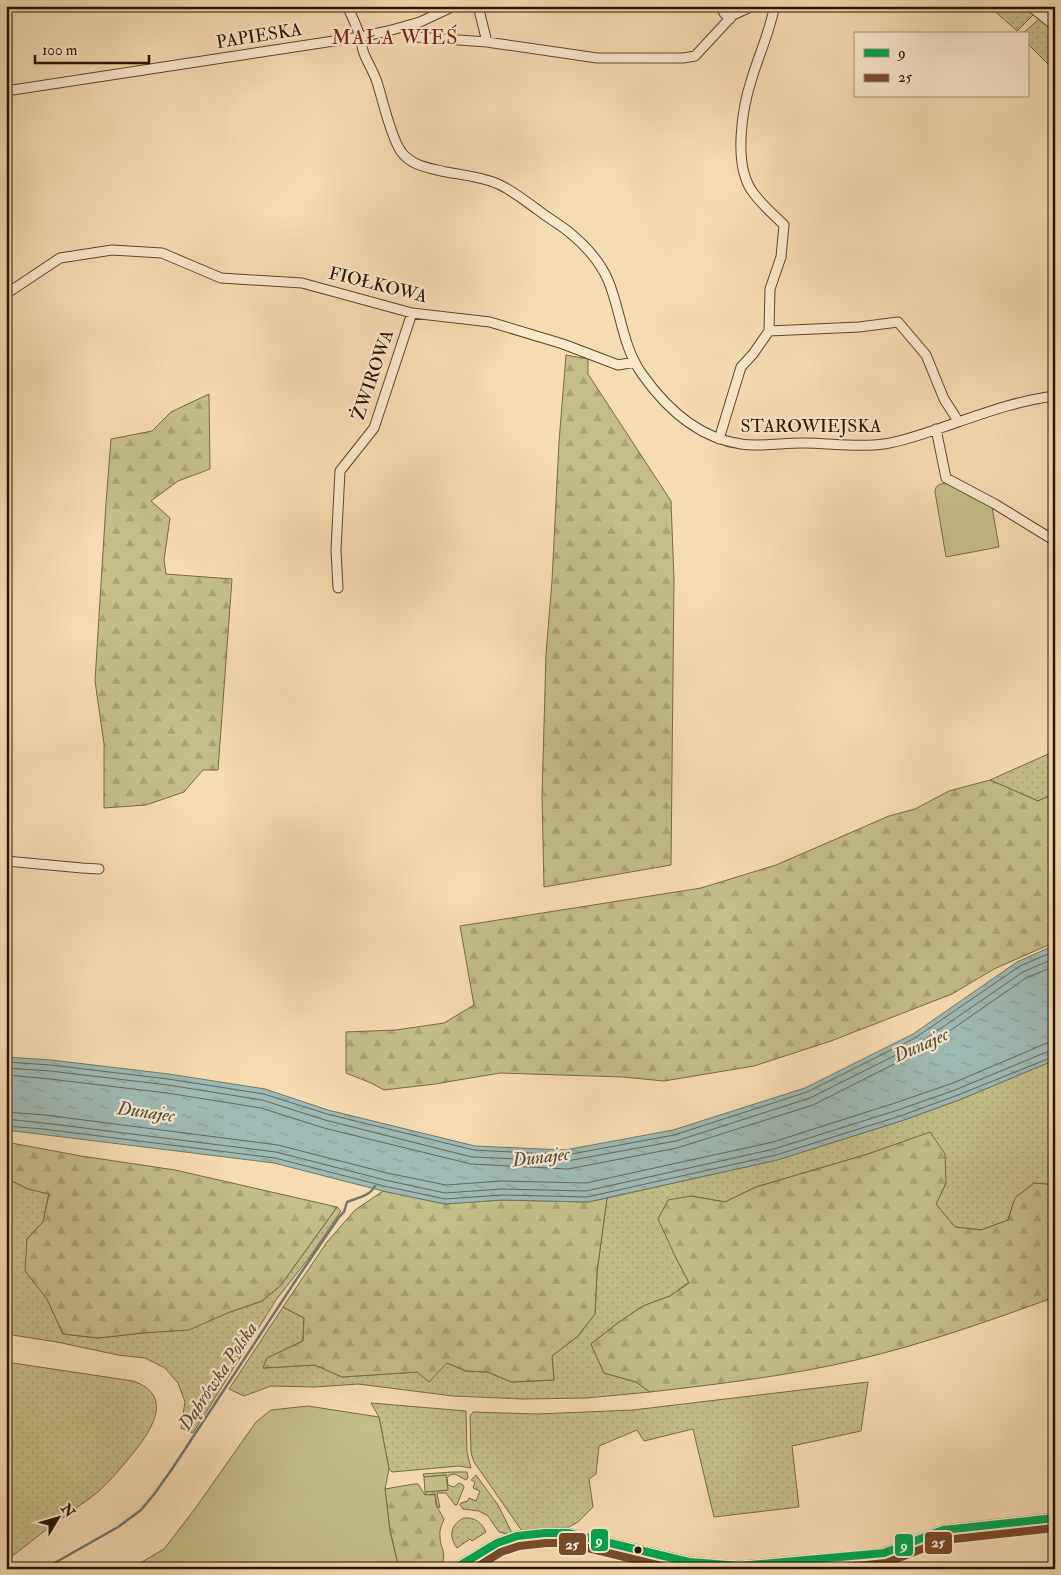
<svg xmlns="http://www.w3.org/2000/svg" width="1061" height="1575" viewBox="0 0 1061 1575" font-family="'IM FELL Double Pica',serif">
<style>
.grass{fill:url(#grass-dots);stroke:#766a44}
.forest{fill:url(#forest-firs);stroke:#766a44}
.garden{fill:#c3bf87;stroke:#766a44}
.water{fill:url(#water-ripples);stroke:#6f786d}
.lines{fill:none;stroke-linecap:round;stroke-linejoin:round}
.shore{stroke:#64675a;stroke-width:1}
.stream{stroke:#6f786d;stroke-width:2.5}
.minor-casing{stroke:#5c462c;stroke-width:11}
.minor{stroke:#f9e9cc;stroke-width:9}
.bus-1-casing{stroke:#f9e9cc;stroke-width:11}
.bus-2-casing{stroke:#f9e9cc;stroke-width:11}
.bus-1{stroke:#00a651;stroke-width:8}
.bus-2{stroke:#7a4b2a;stroke-width:8}
.bus-dot{fill:#281400;stroke:#f9e9cc;stroke-width:2}
.labels{text-anchor:middle;dominant-baseline:central;stroke-width:4.5;stroke-linejoin:round;paint-order:stroke}
.street-label{font-size:18px;fill:#281400;stroke:#f9e9cc}
.water-label{font-size:19px;font-style:italic;fill:#524e3f;stroke:#f9e9cc}
.quarter-label{font-size:20px;letter-spacing:1px;fill:#7a1f14;stroke:#f9e9cc}
.line-badge{stroke:#f9e9cc;stroke-width:2}
.badge-label{font-size:14px;text-anchor:middle;font-weight:bold;fill:#fff}
</style>
<defs>
<pattern id="grass-dots" width="8" height="8" patternUnits="userSpaceOnUse" patternTransform="scale(1.25)"><rect width="8" height="8" fill="#c3bf87"/><path d="M2 2h.1M6 6h.1" fill="none" stroke="#a8a373" stroke-width="1.8" stroke-linecap="round"/></pattern>
<pattern id="forest-firs" width="22" height="20" patternUnits="userSpaceOnUse" patternTransform="scale(1.25)"><rect width="22" height="20" fill="#c3bf87"/><path d="M5 1l3.5 6h-7zM16 11l3.5 6h-7z" fill="#a8a373"/></pattern>
<pattern id="water-ripples" width="26" height="14" patternUnits="userSpaceOnUse" patternTransform="scale(1.25)"><rect width="26" height="14" fill="#9fbab5"/><path d="M2 4q2-2 4 0t4 0M15 11q2-2 4 0t4 0" fill="none" stroke="#899f9a"/></pattern>
</defs>
<rect width="100%" height="100%" fill="#f6ddb1"/>
<filter id="stains"><feTurbulence type="fractalNoise" baseFrequency=".004" numOctaves="4"/><feColorMatrix values="0 0 0 0 .2 0 0 0 0 .09 0 0 0 0 .02 0 0 0 .5 -.17"/></filter>
<radialGradient id="worn" r=".72"><stop offset=".6" stop-color="#630" stop-opacity="0"/><stop offset="1" stop-color="#630" stop-opacity=".3"/></radialGradient>
<!-- grass -->
<path class="grass" d="M 989,6 L 1026,6 L 1033,12 L 1033,15 L 1017,31 Z
M 1039,19 L 1055,31 L 1055,71 L 1027,43 L 1027,34 L 1022,34 Z
M 1055,751 L 1055,793 L 1038,801 L 990,780 Z
M 1055,1060 L 1055,1185 L 1034,1183 L 1015,1198 L 1008,1220 L 981,1230 L 954,1227 L 936,1204 L 946,1183 L 929,1133 L 868,1154 L 756,1187 L 725,1202 L 691,1196 L 676,1258 L 689,1282 L 670,1296 L 643,1306 L 619,1322 L 591,1344 L 604,1373 L 636,1382 L 650,1392 L 587,1398 L 523,1399 L 453,1396 L 358,1384 L 315,1387 L 271,1386 L 244,1396 L 229,1389 L 283,1307 L 304,1318 L 303,1341 L 267,1358 L 263,1368 L 315,1365 L 342,1377 L 417,1372 L 447,1363 L 466,1371 L 488,1372 L 511,1382 L 554,1380 L 552,1356 L 578,1336 L 595,1314 L 597,1272 L 607,1198 L 777,1160 L 901,1121 L 959,1100 Z
M 6,1178 L 28,1189 L 49,1193 L 43,1222 L 27,1239 L 26,1271 L 47,1299 L 63,1334 L 98,1338 L 142,1333 L 230,1312 L 262,1301 L 281,1285 L 337,1207 L 341,1211 L 309,1258 L 276,1300 L 193,1433 L 181,1428 L 185,1402 L 178,1383 L 165,1368 L 145,1358 L 118,1355 L 57,1342 L 6,1334 Z
M 6,1362 L 133,1381 C 177,1396 149,1434 130,1457 C 120,1469 110,1481 99,1491 C 86,1502 71,1511 58,1521 C 40,1534 23,1548 6,1561 Z
M 868,1382 L 861,1431 L 792,1446 L 799,1507 L 714,1517 L 693,1429 L 644,1441 L 637,1430 L 599,1446 L 596,1474 L 589,1479 L 593,1507 L 578,1522 L 569,1527 L 522,1531 L 474,1462 L 471,1453 L 470,1416 L 473,1412 L 537,1414 L 633,1410 Z
M 371,1403 L 466,1411 L 467,1452 L 471,1468 L 459,1466 L 392,1472 L 389,1469 L 379,1417 Z
M 452,1472 L 467,1472 L 468,1478 L 466,1480 L 455,1474 L 450,1475 L 447,1478 L 448,1485 L 454,1487 L 459,1483 L 463,1485 L 464,1487 L 457,1505 L 455,1505 L 446,1493 L 437,1493 L 440,1508 L 437,1506 L 435,1494 L 425,1495 L 425,1492 L 447,1490 L 446,1475 L 424,1477 L 423,1474 Z
M 476,1475 L 498,1505 L 511,1531 L 512,1535 L 499,1532 L 488,1516 L 479,1511 L 463,1509 L 460,1505 L 461,1503 L 468,1501 L 469,1498 L 476,1501 L 480,1491 L 473,1488 L 475,1482 L 471,1480 Z
M 464,1518 C 475,1517 482,1523 486,1532 L 472,1541 L 470,1539 L 457,1548 C 448,1536 451,1524 464,1518 Z"/>
<!-- forest -->
<path class="forest" d="M 566,355 L 588,359 L 588,374 L 671,501 L 674,579 L 671,865 L 544,887 L 542,797 L 546,654 L 552,581 L 559,442 Z
M 209,394 L 210,469 L 178,481 L 151,501 L 170,518 L 164,560 L 166,574 L 232,579 L 218,770 L 203,770 L 184,792 L 146,805 L 104,808 L 104,744 L 95,681 L 106,503 L 111,439 L 152,431 L 171,412 Z
M 990,780 L 1038,801 L 1055,793 L 1055,942 L 994,969 L 952,994 L 831,1041 L 754,1066 L 664,1081 L 623,1077 L 500,1073 L 435,1084 L 384,1090 L 371,1083 L 346,1073 L 346,1032 L 396,1030 L 444,1023 L 474,1005 L 460,926 L 701,888 L 776,865 L 889,816 L 915,809 L 949,791 Z
M 930,1132 L 945,1154 L 946,1183 L 936,1204 L 955,1227 L 981,1230 L 1008,1220 L 1015,1198 L 1034,1183 L 1055,1185 L 1055,1297 C 989,1321 924,1344 856,1360 C 788,1376 719,1384 650,1392 L 636,1382 L 604,1373 L 591,1344 L 619,1322 L 643,1306 L 670,1296 L 689,1283 L 676,1258 L 658,1219 L 668,1200 L 691,1196 L 725,1202 L 756,1187 L 868,1154 Z
M 6,1142 L 81,1156 L 175,1170 L 337,1207 L 281,1285 L 262,1301 L 230,1312 L 189,1330 L 142,1333 L 98,1338 L 63,1334 L 47,1299 L 25,1271 L 27,1239 L 43,1222 L 49,1194 L 28,1189 L 6,1178 Z
M 383,1191 L 445,1204 L 502,1200 L 588,1202 L 607,1198 L 597,1272 L 595,1314 L 578,1336 L 552,1356 L 554,1380 L 511,1382 L 488,1372 L 466,1371 L 447,1363 L 429,1382 L 417,1372 L 342,1377 L 315,1365 L 263,1368 L 267,1358 L 303,1341 L 304,1318 L 283,1307 L 327,1242 L 355,1210 Z
M 414,1484 L 418,1484 L 425,1495 L 435,1494 L 436,1505 L 444,1519 C 442,1525 439,1530 440,1536 C 440,1549 449,1555 439,1569 L 399,1569 L 390,1531 L 385,1489 Z"/>
<!-- garden -->
<path class="garden" d="M 946,483 L 992,507 L 999,547 L 946,557 L 935,492 C 935,485 940,484 946,483 Z
M 308,1406 L 379,1417 L 389,1469 L 385,1489 L 390,1531 L 399,1569 L 130,1569 L 164,1549 L 194,1510 L 256,1422 L 271,1410 Z
M 446,1475 L 448,1490 L 425,1492 L 424,1477 Z"/>
<!-- water -->
<path class="water" d="M 1055,945 L 1055,1060 L 959,1100 L 901,1121 L 777,1160 L 588,1202 L 502,1200 L 445,1204 L 383,1191 L 274,1163 L 6,1130 L 6,1057 L 51,1060 L 169,1074 L 265,1089 L 328,1110 L 475,1146 L 565,1150 L 673,1130 L 805,1088 L 913,1034 L 1017,962 Z"/>
<g class="lines">
<!-- shore -->
<path class="shore" d="M 6,1062 L 51,1065 L 168,1079 L 264,1094 L 327,1114 L 474,1150 L 566,1155 L 674,1135 L 807,1092 L 915,1038 L 1020,966 L 1055,951
M 6,1068 L 50,1071 L 168,1085 L 262,1100 L 325,1120 L 472,1157 L 567,1161 L 676,1141 L 810,1098 L 918,1044 L 1023,972 L 1055,958
M 6,1075 L 50,1079 L 167,1093 L 261,1108 L 324,1128 L 471,1164 L 568,1169 L 677,1148 L 813,1105 L 922,1050 L 1026,978 L 1055,966
M 6,1112 L 45,1115 L 278,1145 L 387,1173 L 446,1185 L 501,1181 L 586,1183 L 773,1142 L 895,1103 L 953,1083 L 1047,1043 L 1055,1042
M 6,1119 L 44,1123 L 276,1152 L 385,1180 L 445,1193 L 502,1189 L 586,1191 L 774,1149 L 898,1110 L 955,1090 L 1049,1051 L 1055,1050
M 6,1126 L 43,1129 L 275,1158 L 384,1186 L 445,1199 L 502,1195 L 587,1197 L 776,1155 L 900,1116 L 958,1095 L 1055,1056"/>
<!-- stream -->
<path class="stream" d="M 44,1569 L 118,1527 L 141,1510 L 155,1493 L 172,1469 L 294,1283 L 339,1217 L 344,1212 L 347,1202 C 357,1198 370,1196 375,1186"/>
<defs>
<path id="minor" d="M 347,6 C 352,16 357,27 360,37 C 362,44 362,50 365,56 C 369,65 374,73 377,82 C 383,101 390,134 400,150 C 410,166 430,168 446,172 C 463,175 482,177 498,184 C 512,190 525,201 538,210 C 548,218 559,224 569,232 C 585,245 600,262 608,280 C 621,311 622,346 642,374 C 666,408 698,438 741,444 C 761,447 782,443 803,443 C 830,443 857,448 884,444 C 909,440 934,430 958,422 C 990,411 1021,400 1055,396
M 478,6 L 487,42
M 721,6 L 724,13 L 730,19
M 1030,6 L 1055,26
M 1045,18 L 1055,11
M 416,37 L 487,42 L 597,58 L 683,58 L 695,56 L 733,15 L 753,6
M 6,91 L 360,37 L 388,31 L 420,22 L 454,6
M 6,294 L 60,258 L 112,250 L 162,253 L 221,278 L 302,283 L 412,313 L 490,322 L 563,344 L 618,365 L 635,362
M 769,331 L 859,327 L 898,322 L 926,355 L 944,399 L 958,421
M 936,429 L 946,478 L 995,504 L 1055,541
M 719,439 L 741,367 L 753,354 L 769,331 L 770,289 L 781,257 L 784,225 C 773,214 760,203 752,191 C 733,164 742,108 752,78 C 759,55 769,33 774,9 L 773,6
M 338,588 L 336,550 L 340,471 L 374,428 L 412,313
M 6,861 L 82,868 L 99,869
M 454,1569 L 497,1543 L 517,1536 L 545,1533 L 568,1533 L 689,1562 L 723,1565 L 740,1566 L 868,1555 L 884,1553 L 943,1530 L 1055,1518"/>
</defs>
<!-- minor casing -->
<use href="#minor" class="minor-casing"/>
<!-- minor -->
<use href="#minor" class="minor"/>
<defs>
<path id="bus-1" d="M 454,1569 L 497,1543 L 517,1536 L 545,1533 L 568,1533 L 689,1562 L 740,1566 L 884,1553 L 943,1530 L 1055,1518"/>
<path id="bus-2" d="M 474,1569 L 501,1552 L 519,1546 L 546,1543 L 567,1543 L 674,1569
M 825,1569 L 886,1563 L 945,1540 L 1055,1528"/>
</defs>
<!-- bus-1 casing -->
<use href="#bus-1" class="bus-1-casing"/>
<!-- bus-2 casing -->
<use href="#bus-2" class="bus-2-casing"/>
<!-- bus-1 -->
<use href="#bus-1" class="bus-1"/>
<!-- bus-2 -->
<use href="#bus-2" class="bus-2"/>
</g>
<!-- markers -->
<circle class="bus-dot" cx="638" cy="1550" r="4.5"/>
<g class="labels">
<!-- street labels -->
<g class="street-label">
<text transform="translate(259 36) rotate(-9)">PAPIESKA</text>
<text transform="translate(378 285) rotate(14)">FIOŁKOWA</text>
<text transform="translate(373 375) rotate(-71)">ŻWIROWA</text>
<text x="811" y="426">STAROWIEJSKA</text>
</g>
<!-- water labels -->
<g class="water-label">
<text transform="translate(921 1045) rotate(-24)">Dunajec</text>
<text transform="translate(146 1112) rotate(8)">Dunajec</text>
<text transform="translate(541 1157) rotate(-7)">Dunajec</text>
<text transform="translate(218 1376) rotate(-56)">Dąbrówka Polska</text>
</g>
<!-- quarter labels -->
<g class="quarter-label">
<text x="395" y="37">MAŁA WIEŚ</text>
</g>
</g>
<g class="line-badge">
<rect x="590" y="1528" width="19" height="24" rx="5" fill="#00a651"/>
<rect x="924" y="1531" width="29" height="24" rx="5" fill="#7a4b2a"/>
<rect x="558" y="1532" width="29" height="24" rx="5" fill="#7a4b2a"/>
<rect x="894" y="1533" width="20" height="24" rx="5" fill="#00a651"/>
</g>
<g class="badge-label">
<text x="599" y="1545">9</text>
<text x="938" y="1547">25</text>
<text x="572" y="1549">25</text>
<text x="904" y="1550">9</text>
</g>
<!-- margin -->
<rect width="1061" height="1575" fill="none" stroke="#f6ddb1" stroke-width="25"/>
<rect x="8" y="8" width="1046" height="1560" fill="none" stroke="#281400" stroke-width="2.5"/>
<rect x="12" y="12" width="1036" height="1550" fill="none" stroke="#281400"/>
<!-- legend -->
<rect x="854" y="32" width="175" height="65" fill="#f9e9cc" stroke="#a5947a"/>
<rect x="864" y="49" width="25" height="8" fill="#00a651" stroke="#a5947a"/>
<text x="898" y="58" font-size="15" fill="#281400">9</text>
<rect x="864" y="74" width="25" height="8" fill="#7a4b2a" stroke="#a5947a"/>
<text x="898" y="82" font-size="15" fill="#281400">25</text>
<!-- north arrow -->
<g transform="translate(58 1518) rotate(52)" stroke="#f9e9cc" stroke-width="4" paint-order="stroke">
<path d="M0-4L9 19L0 12L-9 19Z" fill="#281400"/>
<text y="-8" font-size="14" font-weight="bold" text-anchor="middle" fill="#281400">N</text>
</g>
<!-- scale -->
<path d="M35 55v8h114v-8" fill="none" stroke="#281400" stroke-width="2.5"/>
<text x="42" y="55" font-size="15" fill="#281400" stroke="#f9e9cc" stroke-width="4" paint-order="stroke">100 m</text>
<rect width="100%" height="100%" filter="url(#stains)"/>
<rect width="100%" height="100%" fill="url(#worn)"/>
</svg>
